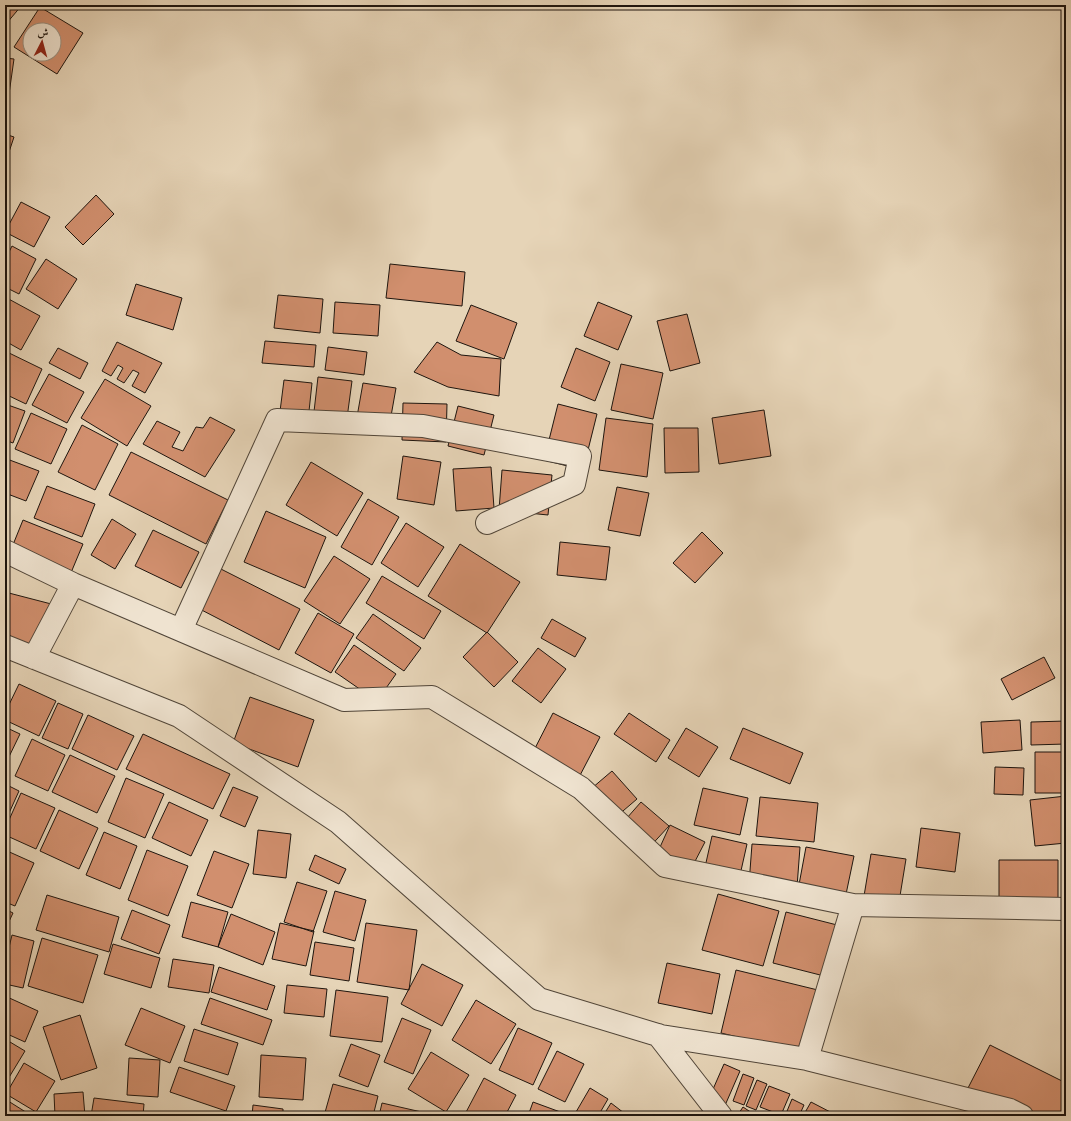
<svg xmlns="http://www.w3.org/2000/svg" width="1071" height="1121" viewBox="0 0 1071 1121" font-family="'Old Standard TT',Amiri,serif">
<style>
.building{fill:#d18f6e;stroke:#1e150e;fill-rule:evenodd}
.lines{fill:none;stroke-linecap:round;stroke-linejoin:round}
.minor-casing{stroke:#504538;stroke-width:24}
.minor{stroke:#efe3d0;stroke-width:22}
</style>
<rect width="100%" height="100%" fill="#e6d4b7"/>
<filter id="stains"><feTurbulence type="fractalNoise" baseFrequency=".005" numOctaves="4"/><feColorMatrix values="0 0 0 0 .2 0 0 0 0 .09 0 0 0 0 .02 0 0 0 .5 -.17"/></filter>
<radialGradient id="worn" r=".72"><stop offset=".6" stop-color="#630" stop-opacity="0"/><stop offset="1" stop-color="#630" stop-opacity=".3"/></radialGradient>
<!-- building -->
<path class="building" d="M 5,5 L 22,5 L 6,24 L 5,23 Z
M 40,7 L 83,33 L 57,74 L 14,47 ZM 30,30 L 54,30 L 54,54 L 30,54 Z
M 5,58 L 14,59 L 9,94 L 5,93 Z
M 5,134 L 14,137 L 5,164 Z
M 96,195 L 114,214 L 83,245 L 65,227 Z
M 21,202 L 50,217 L 34,247 L 5,232 Z
M 12,246 L 36,259 L 19,294 L 5,287 L 5,260 Z
M 46,259 L 77,279 L 58,309 L 26,289 Z
M 390,264 L 465,272 L 462,306 L 386,298 Z
M 136,284 L 182,298 L 173,330 L 126,315 Z
M 278,295 L 323,299 L 320,333 L 274,328 Z
M 5,297 L 40,316 L 21,350 L 5,341 Z
M 335,302 L 380,305 L 378,336 L 333,333 Z
M 598,302 L 632,316 L 618,350 L 584,336 Z
M 471,305 L 517,323 L 504,359 L 456,341 Z
M 687,314 L 700,363 L 670,371 L 657,321 Z
M 265,341 L 316,345 L 314,367 L 262,363 Z
M 117,342 L 162,363 L 145,393 L 132,386 L 139,373 L 133,370 L 124,383 L 117,379 L 123,368 L 118,365 L 111,376 L 102,371 Z
M 437,342 L 461,355 L 501,359 L 499,396 L 448,387 L 414,372 Z
M 328,347 L 367,352 L 364,375 L 325,370 Z
M 58,348 L 88,363 L 80,379 L 49,363 Z
M 576,348 L 610,362 L 595,401 L 561,387 Z
M 5,351 L 42,369 L 26,404 L 5,394 Z
M 621,364 L 663,373 L 653,419 L 611,410 Z
M 49,374 L 84,392 L 67,423 L 32,405 Z
M 318,377 L 352,381 L 345,433 L 312,429 Z
M 105,379 L 151,406 L 127,446 L 81,418 Z
M 284,380 L 312,383 L 307,430 L 278,427 Z
M 363,383 L 396,388 L 388,433 L 355,428 Z
M 403,403 L 447,404 L 446,442 L 402,440 Z
M 5,404 L 25,411 L 13,443 L 5,440 Z
M 558,404 L 597,414 L 583,470 L 544,460 Z
M 458,406 L 494,415 L 484,455 L 448,446 Z
M 764,410 L 771,456 L 719,464 L 712,418 Z
M 31,413 L 67,429 L 51,464 L 15,449 Z
M 210,417 L 235,430 L 205,477 L 143,444 L 157,421 L 180,432 L 172,447 L 183,451 L 196,427 L 203,428 Z
M 606,418 L 653,424 L 647,477 L 599,470 Z
M 82,425 L 118,444 L 95,490 L 58,472 Z
M 664,428 L 698,428 L 699,472 L 665,473 Z
M 131,452 L 228,500 L 206,544 L 109,495 Z
M 403,456 L 441,462 L 434,505 L 397,499 Z
M 7,459 L 39,471 L 26,501 L 5,493 L 5,465 Z
M 311,462 L 363,493 L 337,536 L 286,505 Z
M 491,467 L 494,508 L 456,511 L 453,469 Z
M 502,470 L 552,475 L 548,515 L 499,510 Z
M 47,486 L 95,504 L 82,537 L 34,518 Z
M 617,487 L 649,493 L 640,536 L 608,530 Z
M 368,499 L 399,517 L 372,565 L 341,547 Z
M 266,511 L 326,537 L 305,588 L 244,562 Z
M 112,519 L 136,534 L 115,569 L 91,555 Z
M 23,520 L 83,544 L 65,587 L 6,562 Z
M 406,523 L 444,547 L 418,587 L 381,563 Z
M 153,530 L 199,552 L 181,588 L 135,566 Z
M 702,532 L 723,553 L 695,583 L 673,563 Z
M 560,542 L 610,547 L 606,580 L 557,575 Z
M 460,544 L 520,582 L 487,633 L 428,596 Z
M 334,556 L 370,579 L 340,624 L 304,601 Z
M 211,564 L 300,609 L 279,650 L 190,604 Z
M 382,576 L 441,611 L 424,639 L 366,603 Z
M 5,592 L 59,606 L 47,651 L 5,640 Z
M 318,613 L 354,634 L 331,673 L 295,653 Z
M 373,614 L 421,648 L 404,671 L 356,638 Z
M 552,619 L 586,638 L 575,657 L 541,638 Z
M 487,632 L 518,662 L 494,687 L 463,657 Z
M 354,645 L 396,674 L 377,701 L 335,672 Z
M 538,648 L 566,669 L 541,703 L 512,681 Z
M 1044,657 L 1055,678 L 1012,700 L 1001,679 Z
M 19,684 L 56,701 L 39,736 L 5,720 L 5,713 Z
M 250,697 L 314,720 L 298,767 L 233,743 Z
M 58,703 L 83,714 L 68,749 L 42,738 Z
M 553,713 L 600,737 L 576,783 L 529,760 Z
M 629,713 L 670,740 L 656,762 L 614,734 Z
M 88,715 L 134,736 L 117,770 L 72,749 Z
M 1020,720 L 1022,750 L 983,753 L 981,722 Z
M 1066,721 L 1066,744 L 1031,745 L 1031,722 Z
M 5,727 L 20,734 L 5,765 Z
M 686,728 L 718,747 L 699,777 L 668,758 Z
M 743,728 L 803,753 L 790,784 L 730,759 Z
M 143,734 L 230,774 L 213,809 L 126,769 Z
M 32,739 L 65,755 L 48,791 L 15,776 Z
M 1035,752 L 1063,752 L 1063,793 L 1035,793 Z
M 70,755 L 115,776 L 97,813 L 52,792 Z
M 995,767 L 1024,768 L 1023,795 L 994,794 Z
M 612,771 L 637,799 L 610,822 L 585,794 Z
M 126,778 L 164,794 L 145,838 L 108,822 Z
M 5,784 L 19,791 L 5,822 Z
M 233,787 L 258,797 L 245,827 L 220,816 Z
M 703,788 L 748,798 L 740,835 L 694,825 Z
M 21,793 L 55,808 L 36,849 L 5,835 L 5,829 Z
M 1066,796 L 1066,843 L 1035,846 L 1030,800 Z
M 760,797 L 818,803 L 814,842 L 756,836 Z
M 169,802 L 208,820 L 191,856 L 152,838 Z
M 641,802 L 669,826 L 646,851 L 619,827 Z
M 59,810 L 98,828 L 79,869 L 40,851 Z
M 670,825 L 705,842 L 690,871 L 656,856 Z
M 921,828 L 960,833 L 955,872 L 916,867 Z
M 258,830 L 291,834 L 286,878 L 253,874 Z
M 104,832 L 137,846 L 120,889 L 86,875 Z
M 712,836 L 747,844 L 738,884 L 703,876 Z
M 752,844 L 800,847 L 797,887 L 749,884 Z
M 806,847 L 854,856 L 845,899 L 798,890 Z
M 5,850 L 34,863 L 15,906 L 5,902 Z
M 147,850 L 188,866 L 168,916 L 128,900 Z
M 214,851 L 249,864 L 232,908 L 197,895 Z
M 871,854 L 906,859 L 899,902 L 864,896 Z
M 315,855 L 346,869 L 339,884 L 309,870 Z
M 999,860 L 1058,860 L 1058,915 L 999,915 Z
M 297,882 L 327,891 L 313,932 L 284,922 Z
M 335,891 L 366,900 L 355,941 L 323,932 Z
M 718,894 L 779,911 L 763,966 L 702,950 Z
M 47,895 L 119,917 L 109,952 L 36,930 Z
M 191,902 L 228,912 L 218,947 L 182,937 Z
M 5,909 L 13,913 L 5,930 Z
M 132,910 L 170,925 L 159,954 L 121,939 Z
M 786,912 L 845,927 L 832,978 L 773,963 Z
M 231,914 L 275,932 L 263,965 L 218,947 Z
M 280,923 L 314,931 L 306,966 L 272,959 Z
M 366,923 L 417,930 L 409,990 L 357,982 Z
M 12,935 L 34,941 L 23,988 L 5,984 L 5,964 Z
M 42,938 L 98,955 L 83,1003 L 28,986 Z
M 315,942 L 354,948 L 349,981 L 310,975 Z
M 113,944 L 160,958 L 151,988 L 104,974 Z
M 173,959 L 214,965 L 209,993 L 168,987 Z
M 667,963 L 720,974 L 712,1014 L 658,1003 Z
M 422,964 L 463,985 L 442,1026 L 401,1004 Z
M 219,967 L 275,986 L 267,1010 L 211,992 Z
M 736,970 L 826,992 L 811,1055 L 721,1033 Z
M 287,985 L 327,989 L 324,1017 L 284,1013 Z
M 336,990 L 388,997 L 382,1042 L 330,1036 Z
M 5,996 L 38,1011 L 25,1042 L 5,1033 Z
M 210,998 L 272,1020 L 263,1045 L 201,1024 Z
M 476,1000 L 516,1024 L 491,1064 L 452,1040 Z
M 141,1008 L 185,1026 L 170,1063 L 125,1045 Z
M 80,1015 L 97,1068 L 61,1080 L 43,1027 Z
M 402,1018 L 431,1030 L 413,1074 L 384,1062 Z
M 518,1028 L 552,1043 L 533,1085 L 499,1070 Z
M 194,1029 L 238,1043 L 228,1075 L 184,1061 Z
M 5,1039 L 25,1051 L 5,1084 Z
M 351,1044 L 380,1055 L 368,1087 L 339,1076 Z
M 990,1045 L 1066,1083 L 1066,1116 L 1024,1116 L 968,1088 Z
M 557,1051 L 584,1064 L 565,1102 L 538,1089 Z
M 431,1052 L 469,1075 L 446,1112 L 408,1089 Z
M 261,1055 L 306,1058 L 303,1100 L 259,1097 Z
M 129,1058 L 160,1060 L 158,1097 L 127,1095 Z
M 24,1063 L 55,1081 L 36,1112 L 6,1094 Z
M 724,1064 L 740,1071 L 723,1110 L 707,1103 Z
M 179,1067 L 235,1086 L 226,1111 L 170,1092 Z
M 743,1074 L 754,1078 L 744,1105 L 733,1101 Z
M 484,1078 L 516,1095 L 505,1116 L 464,1116 Z
M 757,1080 L 767,1084 L 756,1110 L 746,1106 Z
M 333,1084 L 378,1096 L 373,1116 L 324,1116 Z
M 769,1086 L 790,1094 L 781,1115 L 760,1107 Z
M 590,1088 L 608,1099 L 598,1116 L 584,1116 L 576,1112 Z
M 83,1092 L 85,1116 L 55,1116 L 54,1094 Z
M 94,1098 L 144,1104 L 143,1116 L 91,1116 Z
M 5,1099 L 32,1116 L 5,1116 Z
M 792,1099 L 804,1105 L 799,1116 L 785,1116 Z
M 533,1102 L 563,1113 L 562,1116 L 528,1116 Z
M 811,1102 L 838,1116 L 803,1116 Z
M 382,1103 L 426,1113 L 426,1116 L 379,1116 Z
M 611,1103 L 624,1113 L 622,1116 L 603,1116 Z
M 253,1105 L 283,1109 L 283,1116 L 252,1116 Z
M 743,1107 L 755,1115 L 754,1116 L 737,1116 Z"/>
<g class="lines">
<defs>
<path id="minor" d="M 5,551 L 73,584 L 344,700 L 432,697 L 581,788 L 665,866 L 853,905 L 1066,909
M 181,630 L 277,420 L 423,426 L 580,456 L 574,484 L 487,523
M 5,646 L 179,716 L 338,822 L 539,999 L 661,1036 L 807,1059 L 1010,1110 L 1022,1116
M 34,658 L 73,584
M 658,1035 L 721,1116
M 807,1059 L 853,905"/>
</defs>
<!-- minor casing -->
<use href="#minor" class="minor-casing"/>
<!-- minor -->
<use href="#minor" class="minor"/>
</g>
<!-- margin -->
<rect width="1071" height="1121" fill="none" stroke="#e6d4b7" stroke-width="20"/>
<rect x="6" y="6" width="1059" height="1109" fill="none" stroke="#1e150e" stroke-width="2"/>
<rect x="10" y="10" width="1051" height="1101" fill="none" stroke="#1e150e"/>
<!-- north arrow -->
<g transform="translate(42 42) rotate(6)"><circle r="19" fill="#efe3d0" stroke="#9b9182"/>
<path d="M0-3L7 15L0 10L-7 15Z" fill="#8f2418"/>
<text y="-6" font-size="11" font-weight="bold" text-anchor="middle" fill="#1e150e">ش</text>
</g>
<rect width="100%" height="100%" filter="url(#stains)"/>
<rect width="100%" height="100%" fill="url(#worn)"/>
</svg>
